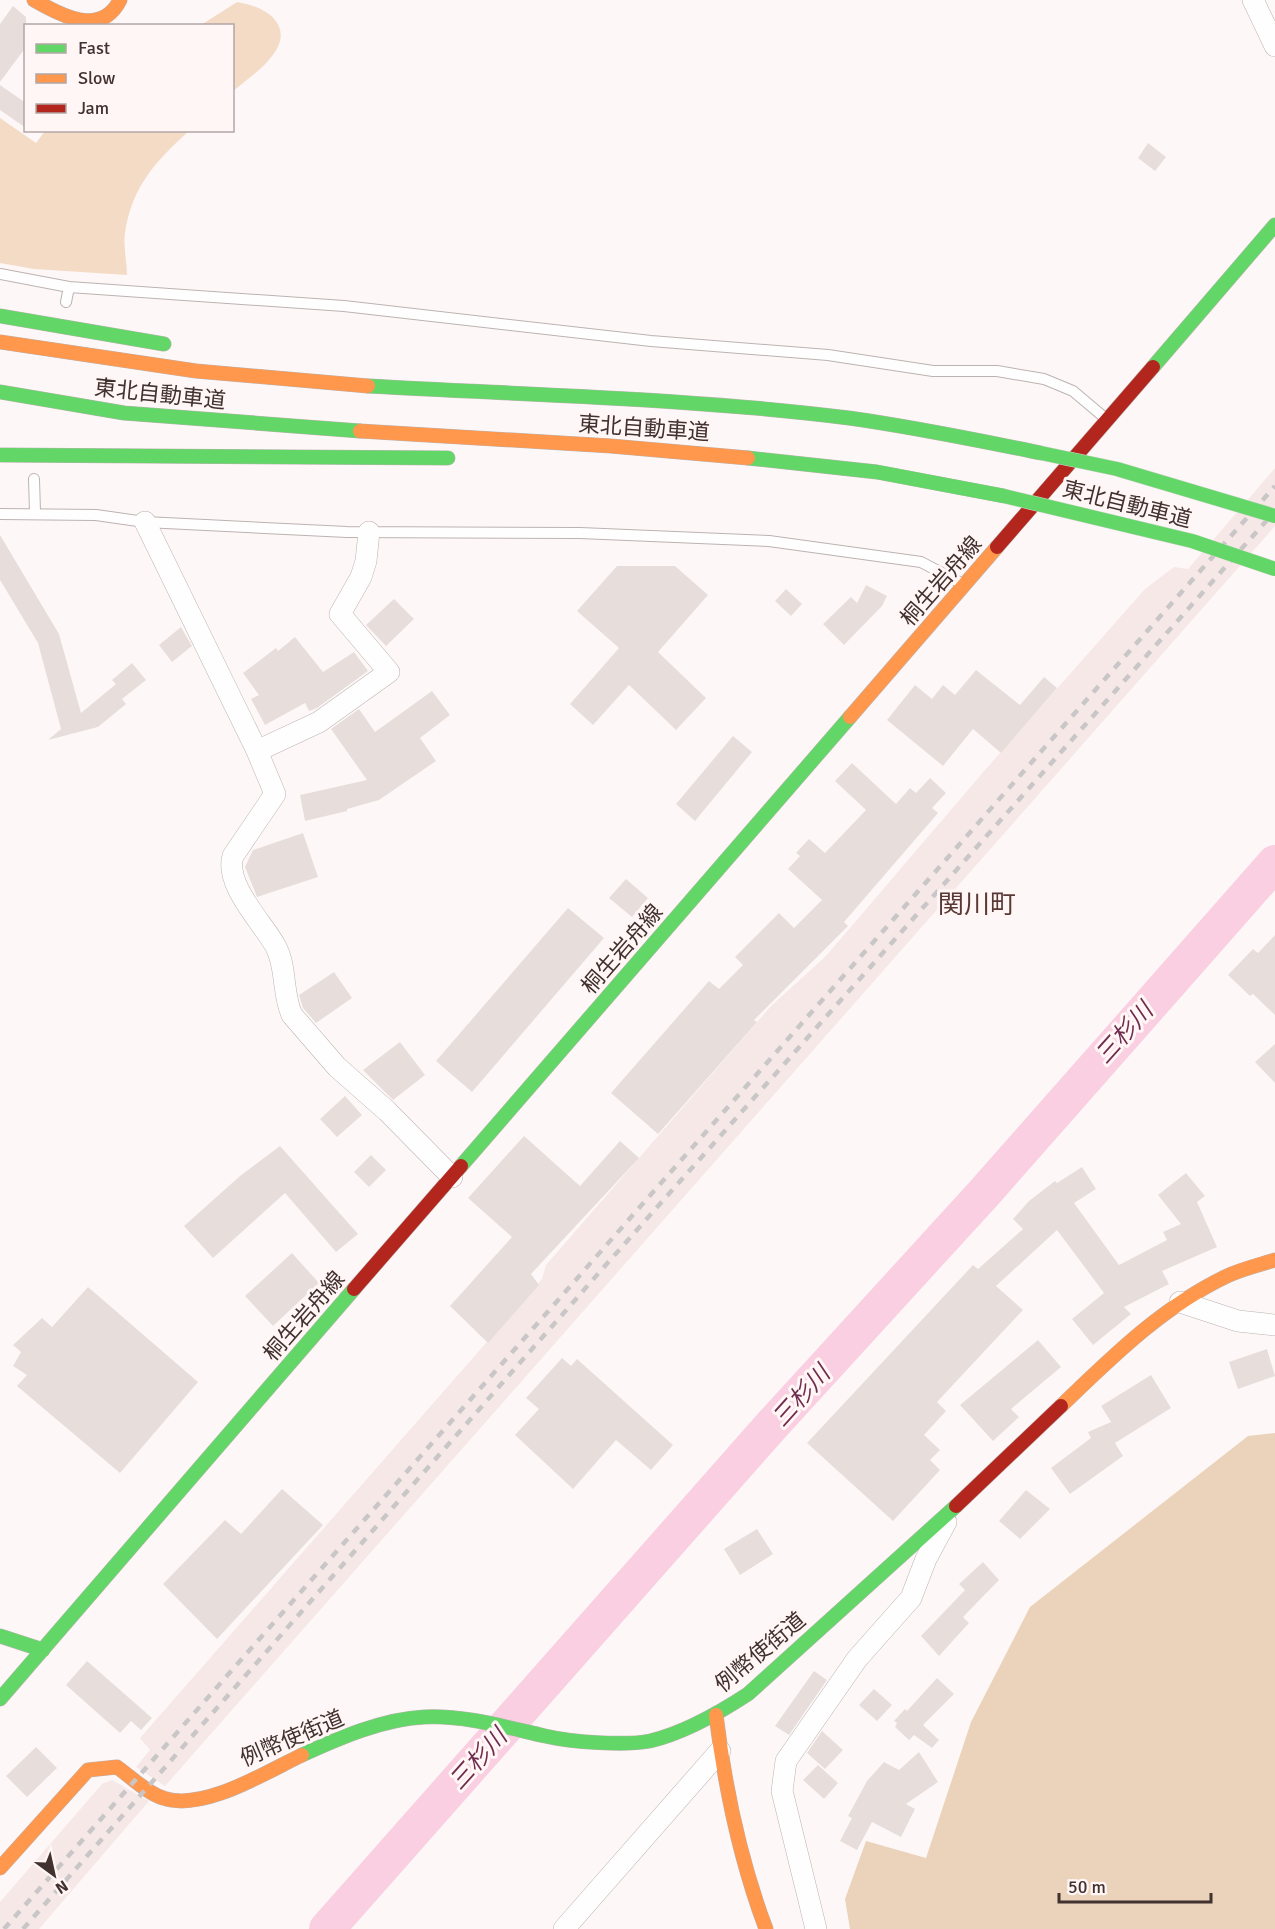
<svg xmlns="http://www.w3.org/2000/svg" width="1275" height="1929" viewBox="0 0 1275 1929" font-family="Signika,'Noto Sans JP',sans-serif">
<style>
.built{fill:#f6e8e6}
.green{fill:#f4dbc6}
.forest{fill:#ebd2ba}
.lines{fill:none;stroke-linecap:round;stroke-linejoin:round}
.river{stroke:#facfe1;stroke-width:36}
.building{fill:#e7dedb}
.lane-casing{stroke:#bcb3b1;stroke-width:12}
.street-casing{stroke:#bcb3b1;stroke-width:22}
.fast-casing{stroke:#bcb3b1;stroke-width:15}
.slow-casing{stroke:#bcb3b1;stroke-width:15}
.jam-casing{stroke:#bcb3b1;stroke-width:15}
.lane{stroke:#fffefe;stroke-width:10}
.street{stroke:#fffefe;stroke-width:21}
.fast{stroke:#63d668;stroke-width:14}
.slow{stroke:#ff974d;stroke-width:14}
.jam{stroke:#b3261e;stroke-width:14}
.rail{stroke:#c8c6c6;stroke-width:4.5;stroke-dasharray:8 8;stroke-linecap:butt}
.fast-bridge-casing{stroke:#d8d3d2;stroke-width:15;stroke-linecap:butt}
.fast-bridge{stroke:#63d668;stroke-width:14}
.labels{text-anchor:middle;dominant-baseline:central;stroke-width:6;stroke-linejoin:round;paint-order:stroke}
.street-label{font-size:22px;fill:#41312f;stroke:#fff6f5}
.water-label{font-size:24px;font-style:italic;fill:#6f2c4e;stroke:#fff6f5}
.quarter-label{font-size:26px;fill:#593935;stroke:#fff6f5}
</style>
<rect width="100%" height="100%" fill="#fdf8f7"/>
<!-- built -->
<path class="built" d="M 1275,468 L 1275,526 L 165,1786 L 136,1767 L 150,1750 L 140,1738 L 542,1279 L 546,1265 L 771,1006 L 826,956 L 985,770 L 1145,589 L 1174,567 L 1188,569 Z
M 112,1780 L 149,1801 L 39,1929 L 0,1929 L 0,1902 L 102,1784 Z"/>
<!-- green -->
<path class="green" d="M 237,2 C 270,7 298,29 268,61 C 258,72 244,82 233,91 L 232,26 L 201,25 Z
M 0,118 L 36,143 L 45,131 L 189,131 C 156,161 132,186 125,233 C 123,246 127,262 127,275 L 34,269 L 0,263 Z"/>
<!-- forest -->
<path class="forest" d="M 1275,1433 L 1275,1929 L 850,1929 L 845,1899 L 866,1841 L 926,1858 L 971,1722 L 1030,1607 L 1248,1436 Z"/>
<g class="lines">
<!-- river -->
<path class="river" d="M 327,1929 L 772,1425 L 985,1192 L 1275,863"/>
</g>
<!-- building -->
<path class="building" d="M 13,6 L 26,17 L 26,47 L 0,82 L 0,24 Z
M 0,85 L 26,103 L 26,128 L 0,110 Z
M 1148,143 L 1166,157 L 1155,171 L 1138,158 Z
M 0,535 L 59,634 L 81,713 L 116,684 L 112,680 L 132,663 L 146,680 L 122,699 L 126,704 L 98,727 L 48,740 L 61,729 L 38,643 L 0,580 Z
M 617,566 L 675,566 L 708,595 L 658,652 L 706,698 L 676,730 L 629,685 L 593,725 L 570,704 L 619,648 L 577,611 Z
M 866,585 L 887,596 L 882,606 L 844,645 L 823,624 L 851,597 L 857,603 Z
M 786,589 L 802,604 L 791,616 L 775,601 Z
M 394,599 L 414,619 L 386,646 L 366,625 Z
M 181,627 L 192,646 L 172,662 L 159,645 Z
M 295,637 L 323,672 L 354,652 L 368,671 L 317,708 L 309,711 L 305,703 L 265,725 L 251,699 L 259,695 L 243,673 L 276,648 L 278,651 Z
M 976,670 L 1020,705 L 1044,677 L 1057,688 L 1001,753 L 973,729 L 943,766 L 887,720 L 915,685 L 932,699 L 943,685 L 955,695 Z
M 432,691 L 450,715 L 420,738 L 436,761 L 379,800 L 347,809 L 347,811 L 305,821 L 300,795 L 367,780 L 331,729 L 359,709 L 375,732 Z
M 733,736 L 752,752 L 695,821 L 676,804 Z
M 852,763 L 896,804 L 910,788 L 916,793 L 930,778 L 946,793 L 932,808 L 938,813 L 844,922 L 848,926 L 754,1020 L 757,1022 L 658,1134 L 611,1093 L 709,981 L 719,989 L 743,965 L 735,957 L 779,913 L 794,928 L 822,900 L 788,869 L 800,856 L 796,853 L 809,839 L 825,853 L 866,810 L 835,781 Z
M 303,833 L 318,877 L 257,897 L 245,867 L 253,850 Z
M 626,879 L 648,898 L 632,917 L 609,898 Z
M 568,908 L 604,938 L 472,1092 L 436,1061 Z
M 1275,935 L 1275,1015 L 1253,994 L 1250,996 L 1228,975 L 1253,949 L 1258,953 Z
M 334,972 L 352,998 L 316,1023 L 303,1008 L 299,995 Z
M 400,1042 L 425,1075 L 393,1100 L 363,1070 Z
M 1275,1044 L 1275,1083 L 1255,1062 Z
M 345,1096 L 362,1115 L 337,1137 L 320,1119 Z
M 524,1136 L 580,1186 L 620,1141 L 639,1158 L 531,1274 L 539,1285 L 488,1343 L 450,1306 L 512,1237 L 468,1198 Z
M 280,1146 L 358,1234 L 336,1252 L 285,1193 L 213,1258 L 184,1226 L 240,1176 Z
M 371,1155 L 386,1170 L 369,1187 L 354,1172 Z
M 1082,1167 L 1096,1189 L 1074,1203 L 1119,1265 L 1167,1240 L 1163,1232 L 1181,1224 L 1158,1195 L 1186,1173 L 1205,1196 L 1197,1202 L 1217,1247 L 1162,1271 L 1169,1284 L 1124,1307 L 1131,1314 L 1093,1345 L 1072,1319 L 1104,1293 L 1057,1230 L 996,1286 L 1023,1310 L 937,1402 L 946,1411 L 924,1435 L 940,1450 L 930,1460 L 940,1470 L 893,1521 L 807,1443 L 973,1265 L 978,1269 L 1023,1229 L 1013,1219 L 1029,1201 L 1055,1181 L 1057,1183 Z
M 292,1253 L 319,1283 L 273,1326 L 245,1296 Z
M 88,1287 L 198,1382 L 120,1473 L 17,1386 L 27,1375 L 13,1366 L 21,1352 L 13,1345 L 42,1318 L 52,1327 Z
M 1038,1340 L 1061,1367 L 1011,1409 L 1019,1417 L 993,1441 L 960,1405 Z
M 1267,1349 L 1275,1376 L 1238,1389 L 1229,1362 Z
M 562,1358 L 571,1366 L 577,1359 L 673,1445 L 651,1470 L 616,1440 L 573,1489 L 515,1435 L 539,1409 L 526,1398 Z
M 1151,1375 L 1171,1408 L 1115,1443 L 1123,1456 L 1070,1494 L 1051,1468 L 1091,1438 L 1088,1432 L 1111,1422 L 1101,1406 Z
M 282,1489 L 323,1525 L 217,1639 L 163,1584 L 225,1520 L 241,1534 Z
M 1026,1490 L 1050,1509 L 1020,1539 L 999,1521 Z
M 757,1529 L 773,1554 L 740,1575 L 724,1549 Z
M 983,1562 L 999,1580 L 963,1617 L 969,1623 L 939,1656 L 921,1636 L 965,1590 L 959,1584 Z
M 87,1661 L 152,1718 L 141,1730 L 131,1721 L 120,1733 L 66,1685 Z
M 814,1671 L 827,1680 L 789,1735 L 775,1726 Z
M 937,1678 L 954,1694 L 923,1725 L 939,1740 L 932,1748 L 914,1735 L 909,1740 L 895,1727 L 897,1723 L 894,1721 L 905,1709 L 907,1711 Z
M 874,1689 L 892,1705 L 877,1721 L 859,1705 Z
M 822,1731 L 843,1750 L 825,1769 L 807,1753 Z
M 36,1747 L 57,1768 L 27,1797 L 6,1776 Z
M 919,1752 L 938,1782 L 906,1804 L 915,1809 L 901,1837 L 872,1822 L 857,1850 L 840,1841 L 852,1818 L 848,1816 L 867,1781 L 884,1762 L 899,1770 Z
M 818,1765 L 838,1783 L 824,1799 L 803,1780 Z"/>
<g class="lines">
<defs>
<path id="lane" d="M 0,274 L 69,287 L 344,306 L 651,341 L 828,355 L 933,371 L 997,371 L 1044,379 L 1073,391 L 1105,418
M 66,302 L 69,287
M 34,479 L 35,512
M 0,514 L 96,515 L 145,522 L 347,532 L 580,533 L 769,541 L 921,562 L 961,583"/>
<path id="street" d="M 1253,0 L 1275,46
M 145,522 L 257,751 L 275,794 L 233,856 C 224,885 264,924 276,947 C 287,968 282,994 292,1015 L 337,1067 L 387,1111 L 452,1177
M 257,751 L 319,722 L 389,672 L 340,614 L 361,577 L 366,561 L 369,532
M 1180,1302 L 1238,1321 L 1275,1325
M 564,1929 L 720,1751
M 816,1929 L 782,1791 L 786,1761 L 857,1659 L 911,1598 L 926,1559 L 946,1522"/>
<path id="fast" d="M 0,316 L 164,344
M 1153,367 L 1275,225
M 368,386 C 528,395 690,398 849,418 C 914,427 977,440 1041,453
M 0,392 L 124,413 L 360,431
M 0,455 L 448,458
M 748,458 L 877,472 L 1004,496
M 461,1166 L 850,717
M 0,1636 L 43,1650
M 0,1699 L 354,1289
M 302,1755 C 339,1738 383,1719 424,1717 C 465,1715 505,1727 545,1736 C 571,1742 624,1746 650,1741 C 684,1733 719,1713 748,1694 L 956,1506"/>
<path id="slow" d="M 34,0 C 60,15 101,38 120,0
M 0,342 L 196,371 L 368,386
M 360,431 L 611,446 L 748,458
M 850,717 L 997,547
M 1061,1406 C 1112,1357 1162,1307 1227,1276 C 1242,1269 1259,1265 1275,1260
M 716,1715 C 725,1788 740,1860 766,1929
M 0,1868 L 88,1770 L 117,1767 C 131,1777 147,1793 163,1798 C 203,1812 266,1772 302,1755"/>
<path id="jam" d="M 997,547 L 1153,367
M 354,1289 L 461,1166
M 956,1506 L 1061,1406"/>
</defs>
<!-- lane casing -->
<use href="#lane" class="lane-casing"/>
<!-- street casing -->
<use href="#street" class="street-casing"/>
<!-- fast casing -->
<use href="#fast" class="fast-casing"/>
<!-- slow casing -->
<use href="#slow" class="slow-casing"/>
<!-- jam casing -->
<use href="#jam" class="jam-casing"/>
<!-- lane -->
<use href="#lane" class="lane"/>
<!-- street -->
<use href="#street" class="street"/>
<!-- fast -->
<use href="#fast" class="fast"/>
<!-- slow -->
<use href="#slow" class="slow"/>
<!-- jam -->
<use href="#jam" class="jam"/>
<!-- rail -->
<path class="rail" d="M 4,1929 L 1275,486
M 23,1929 L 604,1267 L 1275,511"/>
<defs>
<path id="fast-bridge" d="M 1041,453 L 1117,469 L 1275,516
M 1004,496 L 1192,541 L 1275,569"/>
</defs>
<!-- fast-bridge casing -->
<use href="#fast-bridge" class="fast-bridge-casing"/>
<!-- fast-bridge -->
<use href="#fast-bridge" class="fast-bridge"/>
</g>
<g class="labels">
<!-- street labels -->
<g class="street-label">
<text transform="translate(160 394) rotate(6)">東北自動車道</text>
<text transform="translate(644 428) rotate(4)">東北自動車道</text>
<text transform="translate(1127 504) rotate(14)">東北自動車道</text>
<text transform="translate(941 581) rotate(-49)">桐生岩舟線</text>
<text transform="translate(622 949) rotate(-49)">桐生岩舟線</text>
<text transform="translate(304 1316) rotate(-49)">桐生岩舟線</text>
<text transform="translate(760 1652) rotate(-40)">例幣使街道</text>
<text transform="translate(292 1738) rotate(-23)">例幣使街道</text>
</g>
<!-- water labels -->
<g class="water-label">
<text transform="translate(1124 1033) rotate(-48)">三杉川</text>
<text transform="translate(801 1396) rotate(-48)">三杉川</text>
<text transform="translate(478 1759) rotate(-48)">三杉川</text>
</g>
<!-- quarter labels -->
<g class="quarter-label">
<text x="977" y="905">関川町</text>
</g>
</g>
<!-- legend -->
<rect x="24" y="24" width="210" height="108" fill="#fff6f5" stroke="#b3a7a6" stroke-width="1.5"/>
<rect x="36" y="44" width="30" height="9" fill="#63d668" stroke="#b3a7a6" stroke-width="1.5"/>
<text x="78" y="54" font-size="18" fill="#41312f">Fast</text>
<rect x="36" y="74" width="30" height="9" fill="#ff974d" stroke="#b3a7a6" stroke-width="1.5"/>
<text x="78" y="84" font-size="18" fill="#41312f">Slow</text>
<rect x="36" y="104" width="30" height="9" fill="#b3261e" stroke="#b3a7a6" stroke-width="1.5"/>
<text x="78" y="114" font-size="18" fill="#41312f">Jam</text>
<!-- north arrow -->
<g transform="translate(54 1875) rotate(147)" stroke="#fff6f5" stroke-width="4.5" paint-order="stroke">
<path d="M0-4.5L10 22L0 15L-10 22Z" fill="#41312f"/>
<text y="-9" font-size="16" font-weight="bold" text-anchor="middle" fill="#41312f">N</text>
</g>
<!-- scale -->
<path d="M1059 1893v9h152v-9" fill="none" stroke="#41312f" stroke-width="3"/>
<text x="1068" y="1893" font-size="18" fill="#41312f" stroke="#fff6f5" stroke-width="4.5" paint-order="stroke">50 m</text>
</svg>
